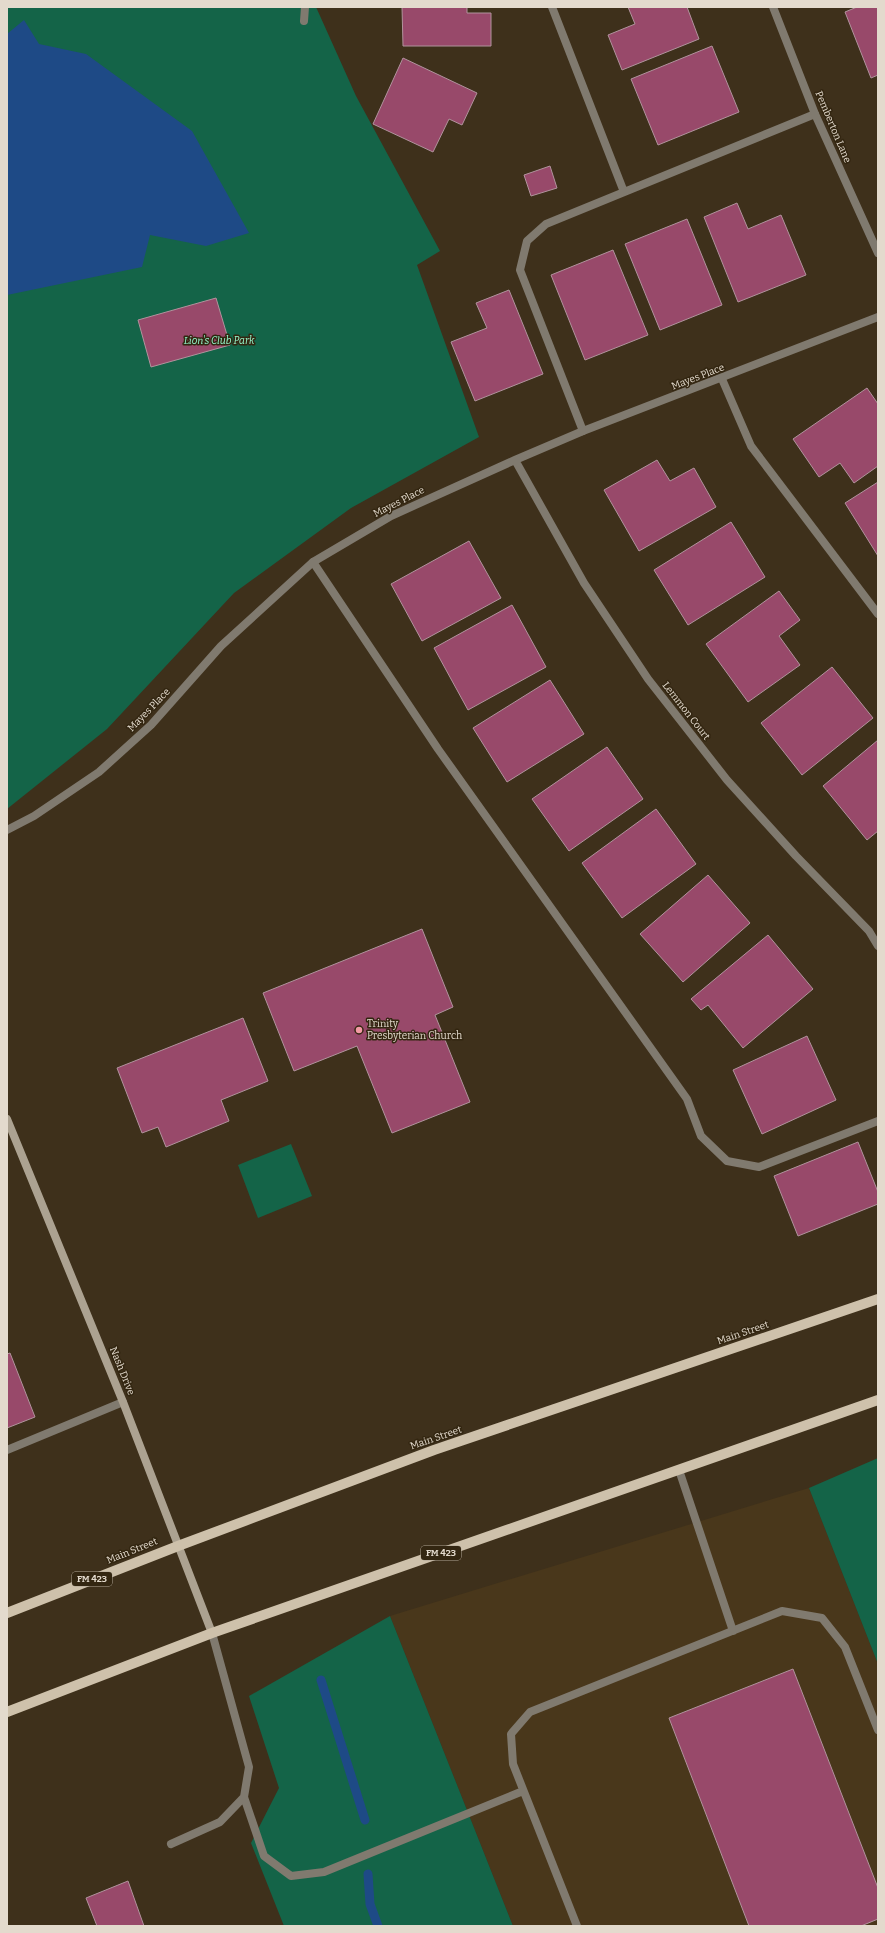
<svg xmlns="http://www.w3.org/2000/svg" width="885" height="1933" viewBox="0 0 885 1933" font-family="Bitter,serif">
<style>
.built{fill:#49371b}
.green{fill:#146448}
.water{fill:#1e4a86}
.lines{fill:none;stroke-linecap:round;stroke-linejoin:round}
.stream{stroke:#1e4a86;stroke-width:9}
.building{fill:#98496a;stroke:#b1939d}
.lane{stroke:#807a6f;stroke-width:8}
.street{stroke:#807a6f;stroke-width:8}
.secondary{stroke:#aca291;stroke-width:8}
.primary{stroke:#cec1ab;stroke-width:10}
.poi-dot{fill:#f49aa5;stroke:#332611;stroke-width:1.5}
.labels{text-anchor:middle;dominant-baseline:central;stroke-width:3;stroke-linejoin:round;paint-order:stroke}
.shield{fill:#332611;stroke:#aea495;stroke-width:1}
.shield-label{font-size:9px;font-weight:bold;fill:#e3dacd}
.street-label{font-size:10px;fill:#e3dacd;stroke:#332611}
.park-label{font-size:10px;font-style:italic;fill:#97fcd0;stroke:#332611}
.poi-label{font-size:10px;fill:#e3dacd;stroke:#332611;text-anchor:start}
</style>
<rect width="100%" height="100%" fill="#3e301b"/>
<!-- built -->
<path class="built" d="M 809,1488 L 878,1664 L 878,1926 L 513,1926 L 390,1616 Z"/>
<!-- green -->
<path class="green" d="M 7,7 L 316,7 L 356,96 L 440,251 L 417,265 L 479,437 L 351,508 L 234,593 L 107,729 L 7,809 Z
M 291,1144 L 312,1196 L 258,1218 L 238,1165 Z
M 878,1458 L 878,1664 L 809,1488 Z
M 390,1616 L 513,1926 L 284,1926 L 251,1843 L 279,1788 L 249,1696 Z"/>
<!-- water -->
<path class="water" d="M 24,20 L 39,44 L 86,54 L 192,131 L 249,233 L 206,246 L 150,235 L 142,267 L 7,295 L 7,34 Z"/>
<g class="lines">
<!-- stream -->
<path class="stream" d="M 321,1680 L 365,1820
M 368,1874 L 370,1904 L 378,1926"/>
</g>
<!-- building -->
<path class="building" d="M 402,7 L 467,7 L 467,13 L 491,13 L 491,46 L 403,46 Z
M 628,7 L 687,7 L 699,39 L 622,70 L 608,35 L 635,24 Z
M 857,7 L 878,7 L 878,75 L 871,78 L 845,12 Z
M 712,46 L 739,112 L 658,145 L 631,79 Z
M 403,58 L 477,93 L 462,125 L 449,119 L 433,152 L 373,124 Z
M 550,166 L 557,188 L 531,196 L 524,175 Z
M 737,203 L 748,229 L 781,215 L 806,275 L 738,302 L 704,217 Z
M 687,219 L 722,305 L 660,330 L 625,244 Z
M 613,250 L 648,335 L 585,360 L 551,275 Z
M 509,290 L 543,374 L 475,401 L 451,342 L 487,328 L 476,303 Z
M 216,298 L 230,345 L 151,367 L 138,320 Z
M 867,388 L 878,404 L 878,466 L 854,483 L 840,463 L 819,477 L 793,439 Z
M 657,460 L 670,481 L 694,468 L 716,507 L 639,551 L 604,490 Z
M 878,482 L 878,556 L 845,503 Z
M 731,522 L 765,577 L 688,625 L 654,570 Z
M 469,541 L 501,598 L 422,641 L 391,584 Z
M 779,591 L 800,620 L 779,636 L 800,665 L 748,702 L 706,644 Z
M 512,605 L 546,667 L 468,710 L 434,648 Z
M 832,667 L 873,718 L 802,775 L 761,723 Z
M 550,680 L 584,734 L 507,782 L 473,728 Z
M 878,740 L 878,831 L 867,840 L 823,786 Z
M 607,747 L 643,799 L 569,851 L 532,799 Z
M 656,809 L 696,864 L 622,918 L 582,863 Z
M 708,875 L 750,923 L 683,982 L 640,934 Z
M 422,929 L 453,1007 L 435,1015 L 470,1102 L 392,1133 L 357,1046 L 294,1071 L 263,993 Z
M 768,935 L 813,989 L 743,1048 L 708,1005 L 701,1010 L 691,999 Z
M 243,1018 L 268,1081 L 221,1100 L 229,1121 L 166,1147 L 158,1127 L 142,1133 L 117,1068 Z
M 807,1036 L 836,1100 L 762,1134 L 733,1070 Z
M 858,1142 L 878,1192 L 878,1204 L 798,1236 L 774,1176 Z
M 10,1353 L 35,1417 L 7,1428 L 7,1354 Z
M 793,1669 L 878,1888 L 878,1919 L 861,1926 L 749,1926 L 669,1718 Z
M 128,1881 L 144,1926 L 97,1926 L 86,1898 Z"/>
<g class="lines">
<!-- lane -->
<path class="lane" d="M 552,7 L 624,192
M 722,379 L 751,446 L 878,614
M 583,431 L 520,270 L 527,241 L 546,224 L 815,114
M 313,562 L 438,749 L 687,1099 L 701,1136 L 727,1161 L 759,1167 L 878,1121
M 7,1450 L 123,1402
M 679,1470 L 733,1631
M 244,1797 L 264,1856 L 291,1876 L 324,1872 L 523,1791
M 171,1844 L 220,1822 L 244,1797 L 249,1767 L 212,1633
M 577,1926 L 513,1764 L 511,1734 L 530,1712 L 782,1611 L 822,1618 L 845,1647 L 878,1730"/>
<!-- street -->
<path class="street" d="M 773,7 L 815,114 L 878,253
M 304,21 L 305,7
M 515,460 L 584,583 L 648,679 L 727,780 L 796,856 L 869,931 L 878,946
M 7,830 L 34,816 L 99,772 L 151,725 L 221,646 L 313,562 L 391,516 L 515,460 L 583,431 L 878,317"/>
<!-- secondary -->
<path class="secondary" d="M 7,1119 L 123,1402 L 212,1633"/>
<!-- primary -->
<path class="primary" d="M 7,1613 L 178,1546 L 434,1450 L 878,1299
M 7,1712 L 212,1633 L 878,1400"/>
</g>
<!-- markers -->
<circle class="poi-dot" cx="359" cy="1030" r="4"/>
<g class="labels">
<!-- shield labels -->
<g class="shield">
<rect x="421" y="1546" width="40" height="14" rx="3"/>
<rect x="72" y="1572" width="40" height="14" rx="3"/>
</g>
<g class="shield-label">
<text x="441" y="1553">FM 423</text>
<text x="92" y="1579">FM 423</text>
</g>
<!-- street labels -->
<g class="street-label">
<text transform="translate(833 127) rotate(67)">Pemberton Lane</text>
<text transform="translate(698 377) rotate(-21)">Mayes Place</text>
<text transform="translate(399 502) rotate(-27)">Mayes Place</text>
<text transform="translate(149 710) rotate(-46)">Mayes Place</text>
<text transform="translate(686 711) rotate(52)">Lemmon Court</text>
<text transform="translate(743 1333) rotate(-19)">Main Street</text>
<text transform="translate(122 1371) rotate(68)">Nash Drive</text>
<text transform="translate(436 1438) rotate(-19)">Main Street</text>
<text transform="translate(132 1551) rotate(-22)">Main Street</text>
</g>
<!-- park labels -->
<g class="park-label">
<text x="219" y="341">Lion's Club Park</text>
</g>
<!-- poi labels -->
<g class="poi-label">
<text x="367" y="1024">Trinity<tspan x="367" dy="12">Presbyterian Church</tspan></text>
</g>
</g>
<!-- border -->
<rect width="885" height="1933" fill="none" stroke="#e3dacd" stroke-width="16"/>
</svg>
